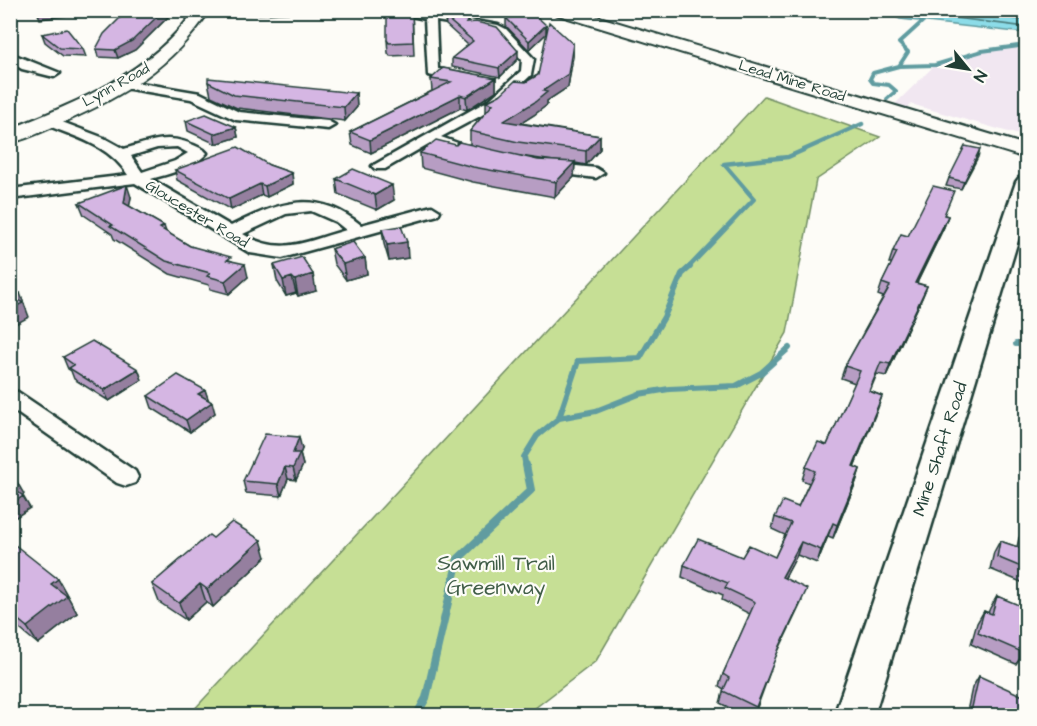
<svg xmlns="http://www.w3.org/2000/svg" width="1037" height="726" viewBox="0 0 1037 726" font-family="'Architects Daughter',sans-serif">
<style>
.built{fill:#f1e7f1}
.green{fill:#c6df95;stroke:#728e64;stroke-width:1.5}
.water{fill:#8cdce8;stroke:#609ca0;stroke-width:1.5}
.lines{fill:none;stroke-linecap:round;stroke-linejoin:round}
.shore{stroke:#4b7d7c;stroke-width:1.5}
.stream-far3{stroke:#609ca0;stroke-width:4}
.stream-far2{stroke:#609ca0;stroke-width:4.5}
.stream-far1{stroke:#609ca0;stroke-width:6}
.stream{stroke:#609ca0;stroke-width:8}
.minor-casing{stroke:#1f3d34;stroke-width:5}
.tertiary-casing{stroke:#1f3d34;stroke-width:5}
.secondary-casing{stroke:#1f3d34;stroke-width:4}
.minor{fill:#fdfcf7;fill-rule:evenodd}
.tertiary{fill:#fdfcf7;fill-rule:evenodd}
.secondary{fill:#fdfcf7;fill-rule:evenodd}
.wall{fill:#b79dc3;stroke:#1f3d34;stroke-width:1.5;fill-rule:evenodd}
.shaded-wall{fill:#957f9f;stroke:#1f3d34;stroke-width:1.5}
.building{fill:#d5b6e3;stroke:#1f3d34;stroke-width:1.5}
.labels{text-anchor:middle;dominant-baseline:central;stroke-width:4.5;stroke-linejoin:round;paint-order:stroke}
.far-street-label{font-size:15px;fill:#1f3d34;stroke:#fdfcf7}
.street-label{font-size:18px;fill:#1f3d34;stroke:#fdfcf7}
.near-park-label{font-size:21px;fill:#405d47;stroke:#fdfcf7}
</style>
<rect width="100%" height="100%" fill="#fdfcf7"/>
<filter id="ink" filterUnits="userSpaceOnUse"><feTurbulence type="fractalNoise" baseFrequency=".0167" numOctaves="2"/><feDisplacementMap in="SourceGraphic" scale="12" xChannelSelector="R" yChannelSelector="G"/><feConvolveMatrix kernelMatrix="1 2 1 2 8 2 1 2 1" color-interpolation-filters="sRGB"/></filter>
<g filter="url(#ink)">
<!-- built -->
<path class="built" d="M 1026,45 L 1026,137 L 911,104 L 905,109 L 894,105 L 935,65 L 982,51 Z"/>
<!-- green -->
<path class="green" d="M 764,96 L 880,137 L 816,180 L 787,333 L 596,661 L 526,715 L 189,715 Z"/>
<!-- water -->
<path class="water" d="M 882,11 L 1026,11 L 1026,33 L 900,19 Z"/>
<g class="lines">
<!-- shore -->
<path class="shore" d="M 894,10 L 1026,27
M 942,10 L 1026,20"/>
<!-- stream-far3 -->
<path class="stream-far3" d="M 899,66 L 908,52 L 899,43 L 922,22 L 913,10
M 887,99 L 896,91 L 889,85 L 873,83 L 870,79 L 873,73 L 899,66 L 935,65 L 982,51 L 1026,45"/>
<!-- stream-far2 -->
<path class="stream-far2" d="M 688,268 L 754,199 L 724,164 L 788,157 L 862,124"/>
<!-- stream-far1 -->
<path class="stream-far1" d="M 1016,344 L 1026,344
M 559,418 L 578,361 L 640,358 L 664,317 L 682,274 L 690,267
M 526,467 L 524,457 L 537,436 L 559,418 L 596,411 L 639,394 L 669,389 L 736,386 L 761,373 L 789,348"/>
<!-- stream -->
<path class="stream" d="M 416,716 L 426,698 L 458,559 L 531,490 L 526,465"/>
<defs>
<path id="minor" d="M 384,10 L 413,10 L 498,25 L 506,29 L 534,59 L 531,75 L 499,106 L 441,137 L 466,146 L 468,149 L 466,152 L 461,153 L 430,143 L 385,169 L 375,169 L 372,166 L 489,100 L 521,71 L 522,60 L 498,33 L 491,30 L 436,21 L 438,69 L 471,75 L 472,78 L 466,82 L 428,75 L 425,19 Z
M 10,53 L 60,73 L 54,77 L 22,69 L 10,62 Z
M 123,80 L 200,93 L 239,112 L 328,121 L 335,125 L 328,129 L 236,120 L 191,99 L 118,87 L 116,84 Z
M 49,117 L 104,138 L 124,149 C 158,139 171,132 204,150 L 207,153 C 194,168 169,174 151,179 L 231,226 C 280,202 315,188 361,225 L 432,206 L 440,211 L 438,215 L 282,258 L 250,253 L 135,183 L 10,199 L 10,189 L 128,175 C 108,144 77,138 44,124 L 42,121 ZM 177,147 L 188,153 L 175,161 L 142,172 L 131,156 L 157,148 ZM 311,211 L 336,222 L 346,230 C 306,241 282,257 243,234 L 286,214 Z
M 547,163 L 596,168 L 604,173 L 596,178 L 542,171 L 539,168 L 542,165 Z
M 10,390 L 18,392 L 135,471 L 138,477 L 135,483 L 126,486 L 117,483 L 10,408 Z"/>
<path id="tertiary" d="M 1026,176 L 1026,214 L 874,716 L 834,716 L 1016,182 L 1019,178 Z"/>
<path id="secondary" d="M 195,10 L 210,10 C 172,67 124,96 62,123 C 45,130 28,139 10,143 L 10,129 C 80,101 150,73 195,10 Z
M 551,10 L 576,10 L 1026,145 L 1026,158 L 552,13 Z"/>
</defs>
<!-- minor casing -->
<use href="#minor" class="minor-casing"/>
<!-- tertiary casing -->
<use href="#tertiary" class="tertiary-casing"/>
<!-- secondary casing -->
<use href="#secondary" class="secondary-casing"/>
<!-- minor -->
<use href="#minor" class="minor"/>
<!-- tertiary -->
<use href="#tertiary" class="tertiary"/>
<!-- secondary -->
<use href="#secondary" class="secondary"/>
</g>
<!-- wall -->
<path class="wall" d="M 120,10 L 166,10 L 168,17 L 135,50 L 118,58 L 98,57 L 96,49 L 121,17 Z
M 240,10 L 345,10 L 241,15 Z
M 412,10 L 414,55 L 390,56 L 388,53 L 387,40 Z
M 431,10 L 484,10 L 477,19 Z
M 445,17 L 468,20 L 468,23 L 518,59 L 500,77 L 452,67 L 452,58 L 468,45 L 446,25 Z
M 506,18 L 546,25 L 546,34 L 529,50 L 506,26 Z
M 42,34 L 83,49 L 86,57 L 63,56 L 45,42 Z
M 573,44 L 573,56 L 568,87 L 547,101 L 547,105 L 534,115 L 521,123 L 600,136 L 600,149 L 586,165 L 575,163 L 574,177 L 555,197 L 473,182 L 421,168 L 420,153 L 456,145 L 470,144 L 470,131 L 486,112 L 486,102 L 538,75 ZM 520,156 L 561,162 L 538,160 Z
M 496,78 L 496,91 L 467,110 L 460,108 L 371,153 L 352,145 L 350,132 L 432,91 L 431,79 Z
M 208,82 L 356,93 L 357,107 L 345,121 L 237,108 L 211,96 Z
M 186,121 L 236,127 L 238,137 L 216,144 L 188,131 Z
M 980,149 L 961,189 L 946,186 L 949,178 Z
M 269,165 L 292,173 L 293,184 L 267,197 L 262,195 L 231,210 L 177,180 L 175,170 Z
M 336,179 L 394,200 L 377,210 L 338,194 Z
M 131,197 L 129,206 L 164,226 L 166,232 L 190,246 L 232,261 L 248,277 L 229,294 L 210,289 L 209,285 L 170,274 L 114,239 L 112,234 L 84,215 L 79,203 Z
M 945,215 L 948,216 L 944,227 L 917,283 L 927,286 L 922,298 L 886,376 L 877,374 L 870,391 L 882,396 L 854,467 L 860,469 L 856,482 L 833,538 L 828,536 L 817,563 L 797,555 L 785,578 L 802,601 L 775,658 L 754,716 L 745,716 L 720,703 L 724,689 L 719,686 L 723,674 L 750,614 L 722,600 L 723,595 L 682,577 L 684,565 L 742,557 L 775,557 L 785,535 L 772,529 L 775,517 L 798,507 L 809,483 L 802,480 L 806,467 L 827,445 L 855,383 L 841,378 L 845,366 L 883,297 L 878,295 L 882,283 L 892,263 L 889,263 L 893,251 L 908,236 Z
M 382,229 L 408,258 L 389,261 L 384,244 Z
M 331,249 L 365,258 L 367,274 L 346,280 L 334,264 Z
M 274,265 L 316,291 L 298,296 L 296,293 L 286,296 L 277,281 Z
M 63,357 L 138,369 L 142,380 L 109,401 L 74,379 L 71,371 L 68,369 Z
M 205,390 L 208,400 L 215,413 L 190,432 L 152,408 L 148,396 Z
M 1026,429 L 1026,441 L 1024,440 Z
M 302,449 L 300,454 L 303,465 L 296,480 L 288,479 L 281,496 L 246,493 L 243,481 Z
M 1026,476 L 1026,501 L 1022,499 Z
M 1025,526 L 1026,527 L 1026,584 L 990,569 L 994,552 L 1000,541 L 1017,547 L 1019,538 Z
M 213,538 L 266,557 L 213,607 L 206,602 L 186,620 L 159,602 L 152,584 Z
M 10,548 L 58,579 L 77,613 L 38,644 L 10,621 Z
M 997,596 L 1024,653 L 1016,664 L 971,644 L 977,623 L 984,611 L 988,613 L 990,608 Z
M 979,676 L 1020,716 L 966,716 L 972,688 Z"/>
<!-- shaded-wall -->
<path class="shaded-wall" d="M 61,10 L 75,10 L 64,13 L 65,16 L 40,19 L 38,14 Z
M 164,10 L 166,10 L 168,17 L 135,50 L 118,58 L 115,50 Z
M 484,10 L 477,19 L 476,11 Z
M 546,25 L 546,34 L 529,50 L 529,41 Z
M 573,44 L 573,56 L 568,87 L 547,101 L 547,105 L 534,115 L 504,134 L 504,121 L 543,91 Z
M 518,51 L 518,59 L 500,77 L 499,68 Z
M 496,78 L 496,91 L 467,110 L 466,97 Z
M 356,93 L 357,107 L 345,121 L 344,107 Z
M 460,95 L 460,108 L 371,153 L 370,140 Z
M 236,127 L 238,137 L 216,144 L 214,134 Z
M 600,136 L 600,149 L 586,165 L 586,151 Z
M 980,149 L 978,157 L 961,189 L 964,182 Z
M 575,162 L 574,177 L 555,197 L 556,182 Z
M 292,173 L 293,184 L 267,197 L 265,186 Z
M 260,184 L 262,195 L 231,210 L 229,199 Z
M 127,185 L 131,197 L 128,215 L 124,203 Z
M 392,185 L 394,200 L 377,210 L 375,195 Z
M 948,216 L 944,227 L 911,295 L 915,283 Z
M 407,242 L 408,258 L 389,261 L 387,245 Z
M 365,258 L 367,274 L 346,280 L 343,264 Z
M 245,264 L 248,277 L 229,294 L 225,281 Z
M 313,274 L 316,291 L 298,296 L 295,280 Z
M 292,277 L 296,293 L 286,296 L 283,280 Z
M 927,286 L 922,298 L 886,376 L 890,364 Z
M 20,293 L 29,317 L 10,327 L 10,309 L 13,297 Z
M 138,369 L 142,380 L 109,401 L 104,390 Z
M 205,390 L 209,401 L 198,394 Z
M 882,396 L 878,408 L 849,479 L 853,466 Z
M 212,402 L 215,413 L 190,432 L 186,420 Z
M 299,437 L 302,449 L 300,454 L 303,465 L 296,480 L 293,468 L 293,453 Z
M 285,467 L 288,479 L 281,496 L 278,484 Z
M 860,469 L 856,482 L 833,538 L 837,525 Z
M 17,482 L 24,494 L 18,499 L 11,487 Z
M 23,496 L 30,508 L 10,521 L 10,505 Z
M 833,523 L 828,536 L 817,563 L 821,550 Z
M 261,540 L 266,557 L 213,607 L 207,589 Z
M 801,542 L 797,555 L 778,590 L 782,577 Z
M 58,579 L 77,613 L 38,644 L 27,627 L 51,584 Z
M 200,584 L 206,602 L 186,620 L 179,603 Z"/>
<!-- building -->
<path class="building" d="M 37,10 L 62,10 L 38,14 Z
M 128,10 L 164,10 L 132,41 L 115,50 L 96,49 L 104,34 Z
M 387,10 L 412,10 L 413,42 L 389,43 L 387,40 Z
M 535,15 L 546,25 L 529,41 L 506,18 Z
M 445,17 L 468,20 L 466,23 L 476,22 L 497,27 L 518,51 L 499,68 L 452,58 L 473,41 Z
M 549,22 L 573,44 L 568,74 L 543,91 L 547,92 L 535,102 L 504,121 L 600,136 L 586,151 L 518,142 L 470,131 L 493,104 L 486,102 L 500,95 L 515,81 L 526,82 L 538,75 Z
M 67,29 L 83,49 L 60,48 L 42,34 Z
M 443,68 L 496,78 L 466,97 L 460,95 L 370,140 L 350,132 L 451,82 L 431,79 Z
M 208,78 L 356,93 L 344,107 L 234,95 L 208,82 Z
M 206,114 L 236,127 L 214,134 L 186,121 Z
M 436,140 L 456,145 L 459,142 L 538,160 L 575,162 L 556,182 L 473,167 L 420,153 Z
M 965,146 L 980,149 L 964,182 L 949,178 Z
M 238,147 L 269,165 L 292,173 L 265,186 L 260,184 L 229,199 L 175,170 Z
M 353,169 L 392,185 L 375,195 L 336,179 Z
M 127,185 L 124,203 L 164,226 L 160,228 L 190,246 L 231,257 L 227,260 L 245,264 L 225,281 L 207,276 L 210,273 L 166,261 L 110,226 L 113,225 L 79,203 Z
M 933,186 L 954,191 L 944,215 L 948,216 L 915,283 L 927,286 L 890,364 L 881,362 L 869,391 L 882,396 L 853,466 L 860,469 L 837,525 L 833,523 L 821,550 L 801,542 L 782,577 L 807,589 L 780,646 L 756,707 L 723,691 L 729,678 L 723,674 L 755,602 L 725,588 L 728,583 L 684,565 L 698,539 L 742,557 L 749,545 L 775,557 L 791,523 L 775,517 L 783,501 L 798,507 L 815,471 L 806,467 L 818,442 L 827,445 L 860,371 L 845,366 L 890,286 L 882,283 L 897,252 L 893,251 L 901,234 L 908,236 Z
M 401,226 L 407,242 L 387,245 L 382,229 Z
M 353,242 L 365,258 L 343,264 L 331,249 Z
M 302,257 L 313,274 L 295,280 L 292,277 L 283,280 L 274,265 Z
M 10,288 L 20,293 L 13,297 L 23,303 L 10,309 Z
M 92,341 L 138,369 L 104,390 L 69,368 L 74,365 L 63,357 Z
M 178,375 L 205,390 L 198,394 L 212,402 L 186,420 L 148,396 Z
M 265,434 L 299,437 L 293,453 L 300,453 L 293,468 L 285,467 L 278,484 L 243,481 Z
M 10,477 L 17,482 L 11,487 L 23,496 L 10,505 Z
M 232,522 L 261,540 L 207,589 L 200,584 L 179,603 L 152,584 L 209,535 L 213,538 Z
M 1025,526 L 1026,527 L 1026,569 L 997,557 L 1000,541 L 1021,548 Z
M 15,545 L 58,579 L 51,584 L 67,596 L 27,627 L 10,613 L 10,548 Z
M 997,596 L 1026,608 L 1026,641 L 1024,653 L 978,633 L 984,611 L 992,614 Z
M 979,676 L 1023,696 L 1020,716 L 970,716 Z
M 676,709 L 689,716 L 673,716 Z"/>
</g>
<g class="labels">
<!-- far-street labels -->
<g class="far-street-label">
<text transform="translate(792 81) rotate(17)">Lead Mine Road</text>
<text transform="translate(116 85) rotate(-29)">Lynn Road</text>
<text transform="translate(197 214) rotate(31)">Gloucester Road</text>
</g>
<!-- street labels -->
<g class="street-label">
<text transform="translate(940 449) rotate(-72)">Mine Shaft Road</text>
</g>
<!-- near-park labels -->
<g class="near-park-label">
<text x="496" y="563">Sawmill Trail<tspan x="496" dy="24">Greenway</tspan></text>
</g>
</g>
<!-- margin -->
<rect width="1037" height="726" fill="none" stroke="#fdfcf7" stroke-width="36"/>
<rect x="18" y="18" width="1001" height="690" fill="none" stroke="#1f3d34" stroke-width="2" filter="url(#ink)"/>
<!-- north arrow -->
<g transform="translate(968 69) rotate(120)" stroke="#fdfcf7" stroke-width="4.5" paint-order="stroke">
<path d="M0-4.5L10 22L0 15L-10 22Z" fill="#1f3d34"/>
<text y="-9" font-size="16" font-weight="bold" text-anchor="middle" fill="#1f3d34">N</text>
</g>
</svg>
